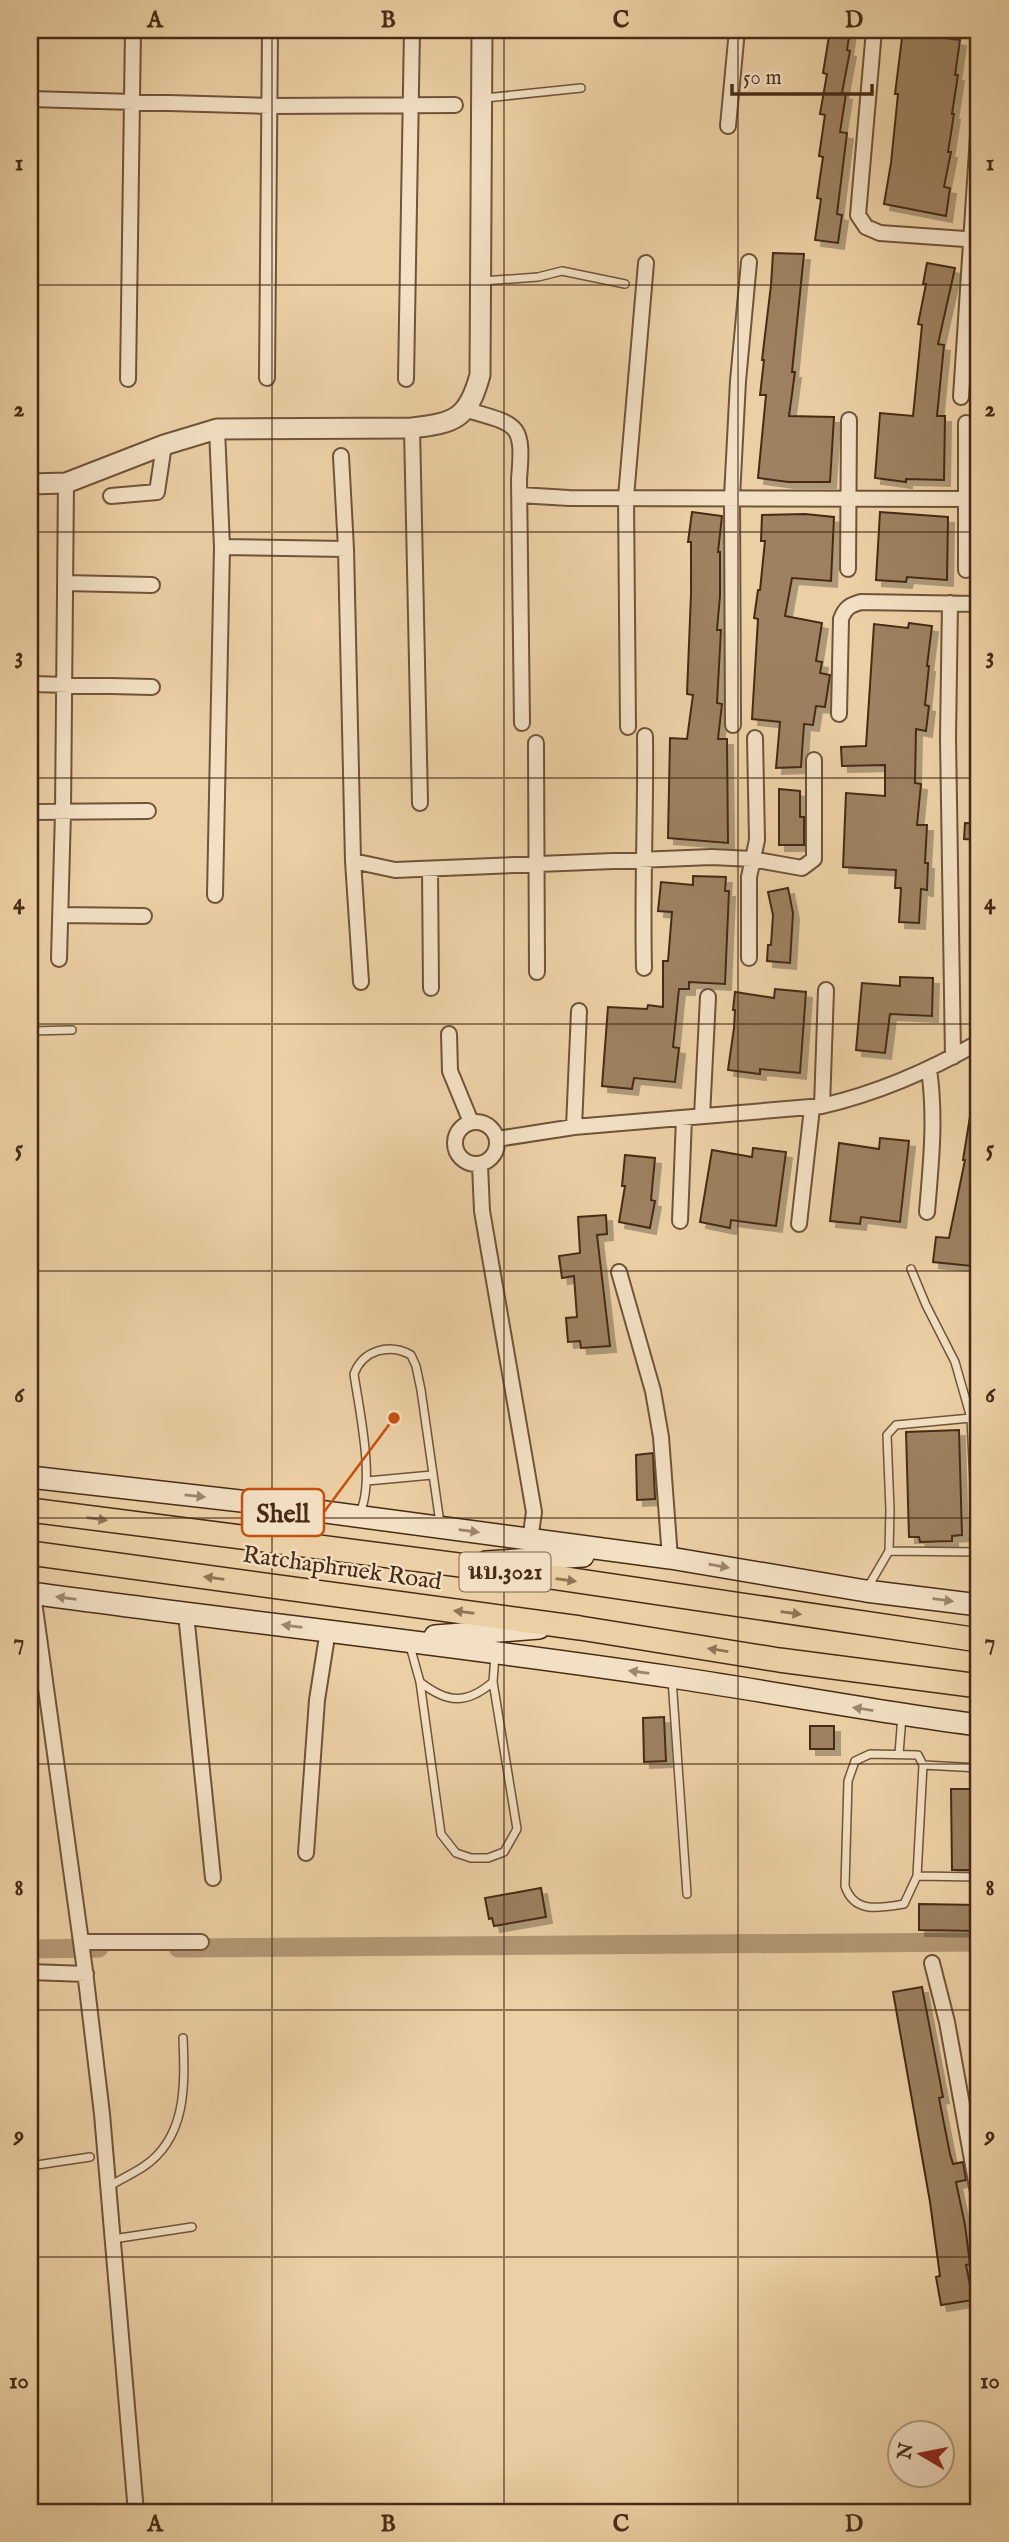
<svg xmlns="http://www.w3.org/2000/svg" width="1009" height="2542" viewBox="0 0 1009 2542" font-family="'IM FELL English','Noto Serif Thai',serif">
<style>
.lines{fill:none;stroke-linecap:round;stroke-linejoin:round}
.canal{stroke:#b49874;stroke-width:19}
.building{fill:#9d8160;stroke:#472b15;stroke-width:2;filter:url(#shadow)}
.service-casing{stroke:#705439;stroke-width:10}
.minor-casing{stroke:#705439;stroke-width:18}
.tertiary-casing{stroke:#705439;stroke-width:23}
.secondary-casing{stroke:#472b15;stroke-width:24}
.primary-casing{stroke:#472b15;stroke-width:26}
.service{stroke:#f3e0c4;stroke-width:7}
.minor{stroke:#f3e0c4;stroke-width:14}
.tertiary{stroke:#f3e0c4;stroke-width:19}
.secondary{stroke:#f3e0c4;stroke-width:21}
.primary{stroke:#ecd0a5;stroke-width:23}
.oneway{fill:#9d866c}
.oneway2{fill:#917556}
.grid{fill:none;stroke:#472b15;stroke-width:2;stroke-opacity:0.55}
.labels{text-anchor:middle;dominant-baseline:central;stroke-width:5;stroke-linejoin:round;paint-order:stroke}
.shield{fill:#f3e0c4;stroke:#7b614a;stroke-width:2}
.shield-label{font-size:23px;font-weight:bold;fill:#472b15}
.street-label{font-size:24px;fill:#472b15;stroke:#f3e0c4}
.leader{fill:none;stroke:#c8500e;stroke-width:2.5}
.callout-dot{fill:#c8500e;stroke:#f3e0c4;stroke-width:2.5}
.callout{fill:#f3e0c4;stroke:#c8500e;stroke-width:2.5}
.callout-label{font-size:26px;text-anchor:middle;font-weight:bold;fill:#472b15}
.neatline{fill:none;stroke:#472b15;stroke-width:2.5}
.grid-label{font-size:23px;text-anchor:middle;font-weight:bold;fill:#472b15}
</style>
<defs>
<filter id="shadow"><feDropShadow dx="6" dy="6" stdDeviation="0" flood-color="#0004"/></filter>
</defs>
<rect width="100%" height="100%" fill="#ecd0a5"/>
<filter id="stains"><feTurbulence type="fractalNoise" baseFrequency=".00286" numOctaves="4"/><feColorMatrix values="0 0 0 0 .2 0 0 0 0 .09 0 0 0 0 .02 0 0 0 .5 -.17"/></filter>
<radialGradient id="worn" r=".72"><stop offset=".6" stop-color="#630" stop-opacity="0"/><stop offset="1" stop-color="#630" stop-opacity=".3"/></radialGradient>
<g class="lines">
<!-- canal -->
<path class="canal" d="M 178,1948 L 979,1942
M 30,1949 L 99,1948"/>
</g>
<!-- building -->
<path class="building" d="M 830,30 L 850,30 L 847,50 L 850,51 L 842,93 L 846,94 L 840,132 L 847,133 L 837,214 L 842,215 L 838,243 L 815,240 L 821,199 L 817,198 L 823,157 L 819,156 L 825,115 L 820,114 L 827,74 L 823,73 Z
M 903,30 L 924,30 L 923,35 L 960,40 L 955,75 L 958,75 L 952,114 L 954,114 L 948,152 L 951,152 L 944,187 L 950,188 L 946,216 L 884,204 L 891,163 L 898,94 L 895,94 Z
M 773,253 L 804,254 L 792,372 L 795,372 L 789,416 L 834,417 L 830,482 L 788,482 L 758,478 L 766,395 L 760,395 L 764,360 L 762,360 L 771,285 Z
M 927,263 L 955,268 L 938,344 L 944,345 L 937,416 L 945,416 L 944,480 L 906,479 L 906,482 L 875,478 L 880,413 L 913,416 L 922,325 L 918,324 L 926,284 L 923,284 Z
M 692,512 L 722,516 L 718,552 L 720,552 L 720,596 L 717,630 L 721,630 L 717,703 L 722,704 L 718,739 L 727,739 L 728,843 L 668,838 L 670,738 L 687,739 L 693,695 L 687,694 L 691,594 L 691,542 L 688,542 Z
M 880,512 L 948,517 L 947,580 L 907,577 L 906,582 L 876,580 Z
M 805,514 L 834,517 L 831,581 L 792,578 L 785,616 L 822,623 L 816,661 L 822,662 L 820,673 L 830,675 L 825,707 L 816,706 L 813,725 L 804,724 L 801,767 L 776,768 L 780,722 L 752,719 L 758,619 L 754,618 L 758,590 L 760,590 L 765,541 L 761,541 L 762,515 Z
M 909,623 L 932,626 L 927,666 L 929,666 L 925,705 L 929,706 L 926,731 L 916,729 L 915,783 L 921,784 L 917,825 L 927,825 L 925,863 L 928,863 L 927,890 L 921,889 L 919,923 L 899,922 L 901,888 L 895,888 L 896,870 L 843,867 L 846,793 L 885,796 L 885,765 L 842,766 L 841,747 L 866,746 L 874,624 L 908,628 Z
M 779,789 L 800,791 L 800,817 L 804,817 L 804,845 L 779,845 Z
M 965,823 L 979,824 L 979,840 L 964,839 Z
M 693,876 L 726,877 L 725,891 L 729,891 L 725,984 L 689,982 L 689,989 L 679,989 L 673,1047 L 679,1048 L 675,1082 L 634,1078 L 632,1089 L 602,1086 L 608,1007 L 647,1009 L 648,1005 L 663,1007 L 663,961 L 668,961 L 672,912 L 658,911 L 661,882 L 693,885 Z
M 788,888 L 793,913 L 790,963 L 767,961 L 768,945 L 771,945 L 773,915 L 768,892 Z
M 900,977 L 933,978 L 932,1016 L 890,1014 L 885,1053 L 856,1050 L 862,983 L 900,986 Z
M 775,989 L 806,992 L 800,1073 L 760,1069 L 760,1074 L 728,1070 L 734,1028 L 735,1010 L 733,1010 L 735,992 L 774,998 Z
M 971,1110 L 979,1111 L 979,1218 L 977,1217 L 972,1266 L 933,1262 L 936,1237 L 949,1238 L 965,1160 L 963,1160 Z
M 880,1138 L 909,1141 L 900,1222 L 861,1217 L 860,1224 L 830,1221 L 839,1143 L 879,1149 Z
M 753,1148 L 786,1152 L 776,1226 L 731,1220 L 730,1228 L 700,1222 L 712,1150 L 752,1157 Z
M 625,1155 L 655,1158 L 651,1200 L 655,1201 L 650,1228 L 619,1222 L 625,1186 L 622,1186 Z
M 606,1215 L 607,1234 L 597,1235 L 610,1346 L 581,1348 L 580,1341 L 568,1342 L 566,1318 L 577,1317 L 574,1276 L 562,1278 L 559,1256 L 580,1253 L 578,1217 Z
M 959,1430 L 962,1535 L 952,1536 L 952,1541 L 920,1542 L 919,1537 L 909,1537 L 906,1432 Z
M 653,1453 L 655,1499 L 637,1500 L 636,1455 Z
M 664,1717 L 666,1761 L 644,1762 L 643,1718 Z
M 810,1726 L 834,1726 L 834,1749 L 810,1749 Z
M 951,1789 L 979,1789 L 979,1870 L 952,1870 Z
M 541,1888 L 546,1917 L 494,1926 L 492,1918 L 489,1919 L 485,1898 Z
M 919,1904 L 979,1905 L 979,1931 L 919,1930 Z
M 922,1987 L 943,2097 L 939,2098 L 950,2154 L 953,2164 L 963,2162 L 966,2180 L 956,2182 L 965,2225 L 970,2264 L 966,2265 L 973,2300 L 941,2305 L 936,2277 L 940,2276 L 930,2202 L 893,1992 Z"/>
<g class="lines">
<defs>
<path id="service" d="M 485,98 L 581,88
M 482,281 L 538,277 L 562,271 L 625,284
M 30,1031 L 72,1030
M 911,1269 L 926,1305 L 955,1362 L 971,1418 L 979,1589
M 367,1481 L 432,1475
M 359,1514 C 376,1484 359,1409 354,1374 C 363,1350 389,1343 411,1355 L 416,1366 L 421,1390 L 440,1523
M 889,1551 L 977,1552
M 868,1587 L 889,1551 L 890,1510 L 887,1435 L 896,1425 L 971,1418
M 410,1646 L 420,1682 L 441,1834 L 456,1853 L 471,1858 L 488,1858 L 504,1852 L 517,1829 L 493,1682 L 495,1655
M 672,1679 L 687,1894
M 420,1682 C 447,1703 466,1705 493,1682
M 870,1754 L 918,1755 L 923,1765 L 917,1876 L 904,1904 C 880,1908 854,1914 845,1886 L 848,1781 L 855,1761 Z
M 899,1754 L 902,1716
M 923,1765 L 979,1768
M 917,1876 L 979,1877
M 30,2166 L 90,2157
M 109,2186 C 120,2180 132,2174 143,2167 C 187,2138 185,2085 183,2038
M 113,2239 L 192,2227"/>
<path id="minor" d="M 874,30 L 858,215 L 866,227 L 880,233 L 979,240
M 30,99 L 270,106 L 455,105
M 728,126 L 737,30
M 267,378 L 270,30
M 128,379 L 133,30
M 406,379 L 412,30
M 961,397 L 979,120
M 467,410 C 518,425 524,422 519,479 L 522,723
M 412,428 L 420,803
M 341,456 L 346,549
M 519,495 L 569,498 L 979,499
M 111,496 L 157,492 L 164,445
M 222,547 L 346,549 L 353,861 L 361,982
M 848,569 L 849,420
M 966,570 L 966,423
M 65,583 L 152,585
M 950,603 L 948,737 L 953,1057
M 30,684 L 152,687
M 839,714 L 841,619 C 845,608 850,605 861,602 L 979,604
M 733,725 L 732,497 L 738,381 L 749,262
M 628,727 L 626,497 L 646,263
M 536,743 L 537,972
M 30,812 L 148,811
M 353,861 L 395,870 L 712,857 L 752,859 L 802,868 L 814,859 L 814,760
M 430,869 L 431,988
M 215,895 L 222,547 L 217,429
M 60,915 L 144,916
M 749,958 L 749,877 L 757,840 L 755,738
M 59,959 L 63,812 L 66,483
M 644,968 C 642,890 646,813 645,736
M 449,1034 L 450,1071 L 471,1122
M 822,1106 L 826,990
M 702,1116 L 708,997
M455 1143a21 21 0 1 1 42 0a21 21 0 1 1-42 0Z
M 574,1127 L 579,1011
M 497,1139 L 574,1127 L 822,1106 C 878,1093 929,1071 979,1042
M 480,1165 L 482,1211 L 534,1512 L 530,1540
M 927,1212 C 931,1162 936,1119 929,1069
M 680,1221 L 684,1118
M 799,1224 L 812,1108
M 619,1272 L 653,1391 L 661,1437 L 670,1558
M 33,1594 L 85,1971 L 102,2114 L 136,2512
M 186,1614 L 213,1878
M 306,1853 L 317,1700 L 328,1630
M 81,1942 L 201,1942
M 932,1963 L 947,2022 L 979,2198
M 30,1972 L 86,1974"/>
<path id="tertiary" d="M 30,484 L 66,483 L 164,445 L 217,429 L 412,428 C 455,423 468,419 480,375 L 482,30"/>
<path id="secondary" d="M 30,1477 L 258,1503 L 670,1558 L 866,1591 L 979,1605
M 486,1562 L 583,1556
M 30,1593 C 243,1622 457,1645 671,1677 C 774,1692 876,1712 979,1725
M 435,1636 L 539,1628"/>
<path id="primary" d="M 30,1510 L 545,1576 L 979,1640
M 30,1553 L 580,1628 L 779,1660 L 979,1686"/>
</defs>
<!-- service casing -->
<use href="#service" class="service-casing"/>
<!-- minor casing -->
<use href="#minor" class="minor-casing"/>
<!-- tertiary casing -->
<use href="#tertiary" class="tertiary-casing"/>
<!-- secondary casing -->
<use href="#secondary" class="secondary-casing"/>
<!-- primary casing -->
<use href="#primary" class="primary-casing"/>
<!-- service -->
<use href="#service" class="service"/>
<!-- minor -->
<use href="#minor" class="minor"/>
<!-- tertiary -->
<use href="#tertiary" class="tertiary"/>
<!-- secondary -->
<use href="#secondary" class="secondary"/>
<!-- primary -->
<use href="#primary" class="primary"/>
</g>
<!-- one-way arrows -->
<defs><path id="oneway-solid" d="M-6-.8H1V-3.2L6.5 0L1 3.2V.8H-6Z" transform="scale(1.75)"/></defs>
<g class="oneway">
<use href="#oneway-solid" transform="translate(195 1496) rotate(6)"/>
<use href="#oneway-solid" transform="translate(469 1531) rotate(8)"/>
<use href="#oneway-solid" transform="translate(719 1566) rotate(10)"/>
<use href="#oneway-solid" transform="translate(66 1598) rotate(-172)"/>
<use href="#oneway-solid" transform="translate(943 1600) rotate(7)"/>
<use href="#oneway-solid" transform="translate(292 1626) rotate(-173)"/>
<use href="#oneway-solid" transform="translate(639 1672) rotate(-172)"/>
<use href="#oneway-solid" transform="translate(863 1709) rotate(-171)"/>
</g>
<g class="oneway2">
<use href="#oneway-solid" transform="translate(97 1519) rotate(7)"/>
<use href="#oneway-solid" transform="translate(214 1578) rotate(-172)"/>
<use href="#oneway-solid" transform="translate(566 1580) rotate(8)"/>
<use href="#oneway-solid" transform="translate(464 1612) rotate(-172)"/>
<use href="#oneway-solid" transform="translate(791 1613) rotate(8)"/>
<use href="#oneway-solid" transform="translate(718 1650) rotate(-171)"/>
</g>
<!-- grid -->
<path class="grid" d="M 272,30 L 272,2512M 504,30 L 504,2512M 738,30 L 738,2512M 30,285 L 979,285M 30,532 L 979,532M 30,778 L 979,778M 30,1024 L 979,1024M 30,1271 L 979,1271M 30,1518 L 979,1518M 30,1764 L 979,1764M 30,2010 L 979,2010M 30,2257 L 979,2257"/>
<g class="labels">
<!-- shield labels -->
<rect class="shield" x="459.5" y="1552.5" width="91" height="39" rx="5"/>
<g class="shield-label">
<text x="505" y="1572">นบ.3021</text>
</g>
<!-- street labels -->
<g class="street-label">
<text transform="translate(342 1569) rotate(8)">Ratchaphruek Road</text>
</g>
</g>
<!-- callouts -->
<path class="leader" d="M394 1418L324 1512"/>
<circle class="callout-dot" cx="394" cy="1418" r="7"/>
<rect class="callout" x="242" y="1489" width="82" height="47" rx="7"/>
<g class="callout-label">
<text x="283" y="1522">Shell</text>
</g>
<!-- margin -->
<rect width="1009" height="2542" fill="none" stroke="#ecd0a5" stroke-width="77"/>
<!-- north arrow -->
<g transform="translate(921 2454) rotate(280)"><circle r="33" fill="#f3e0c4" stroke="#ae987e" stroke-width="2"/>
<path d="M0-5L12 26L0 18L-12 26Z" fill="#8f2418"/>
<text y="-10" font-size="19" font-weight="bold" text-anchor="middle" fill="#472b15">N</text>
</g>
<!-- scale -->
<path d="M732 84v10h140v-10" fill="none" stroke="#472b15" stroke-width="3.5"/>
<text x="743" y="84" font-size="21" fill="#472b15" stroke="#f3e0c4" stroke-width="5" paint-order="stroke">50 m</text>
<rect x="38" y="38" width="932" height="2466" class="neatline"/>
<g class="grid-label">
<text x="155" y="27">A</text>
<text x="388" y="27">B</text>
<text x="621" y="27">C</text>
<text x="854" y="27">D</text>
<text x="19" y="170">1</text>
<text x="990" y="170">1</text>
<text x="19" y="416">2</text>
<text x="990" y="416">2</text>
<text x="19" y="663">3</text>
<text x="990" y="663">3</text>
<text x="19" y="909">4</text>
<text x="990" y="909">4</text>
<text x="19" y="1156">5</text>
<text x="990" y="1156">5</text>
<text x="19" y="1402">6</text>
<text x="990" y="1402">6</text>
<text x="19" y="1649">7</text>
<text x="990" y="1649">7</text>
<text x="19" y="1895">8</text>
<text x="990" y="1895">8</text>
<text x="19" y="2142">9</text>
<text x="990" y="2142">9</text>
<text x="19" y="2388">10</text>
<text x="990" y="2388">10</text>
<text x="155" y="2531">A</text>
<text x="388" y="2531">B</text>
<text x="621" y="2531">C</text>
<text x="854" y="2531">D</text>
</g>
<rect width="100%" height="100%" filter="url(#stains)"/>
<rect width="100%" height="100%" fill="url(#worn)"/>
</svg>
